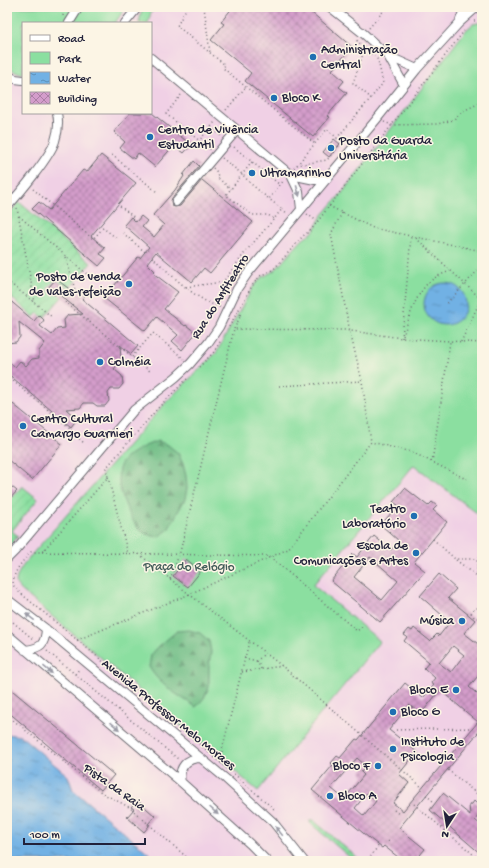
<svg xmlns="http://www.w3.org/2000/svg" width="489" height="868" viewBox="0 0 489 868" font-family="'Gochi Hand',sans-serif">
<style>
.built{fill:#f0d0e5;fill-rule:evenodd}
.green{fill:#8bdfa0;stroke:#56806e}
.forest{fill:url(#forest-firs);stroke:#497060}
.garden{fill:url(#garden-furrows);stroke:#56806e}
.water{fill:url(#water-ripples);stroke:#4a6a90}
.building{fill:url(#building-cross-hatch);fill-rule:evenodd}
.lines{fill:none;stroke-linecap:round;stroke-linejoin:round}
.minor-casing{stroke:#6b6970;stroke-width:10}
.path{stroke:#6b6970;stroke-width:1.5;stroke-dasharray:1 3;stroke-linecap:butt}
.minor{stroke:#fff;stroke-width:8}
.oneway{fill:#9c9ca7}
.poi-dot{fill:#1f6fb2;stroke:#fcf5e5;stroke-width:1.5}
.labels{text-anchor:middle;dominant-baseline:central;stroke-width:3;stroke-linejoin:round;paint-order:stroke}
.poi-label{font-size:13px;fill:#22223b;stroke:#fcf5e5;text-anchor:start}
.street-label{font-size:13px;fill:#22223b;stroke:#fcf5e5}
.park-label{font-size:13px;fill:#425b59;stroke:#fcf5e5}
</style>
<defs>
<pattern id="forest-firs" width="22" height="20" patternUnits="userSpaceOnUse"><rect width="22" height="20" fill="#70be86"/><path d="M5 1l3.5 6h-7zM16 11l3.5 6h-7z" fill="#5c9a6f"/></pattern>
<pattern id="garden-furrows" width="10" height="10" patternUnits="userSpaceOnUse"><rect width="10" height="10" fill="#8bdfa0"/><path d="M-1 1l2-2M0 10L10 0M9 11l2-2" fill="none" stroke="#78bf8b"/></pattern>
<pattern id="water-ripples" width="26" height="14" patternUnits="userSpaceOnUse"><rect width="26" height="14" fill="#71b1e4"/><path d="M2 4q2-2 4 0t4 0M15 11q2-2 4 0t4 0" fill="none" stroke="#5c90ba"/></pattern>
<pattern id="building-cross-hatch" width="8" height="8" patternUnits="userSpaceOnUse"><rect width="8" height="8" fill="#d49dcb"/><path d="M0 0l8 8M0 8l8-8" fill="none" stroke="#ac80a6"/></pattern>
</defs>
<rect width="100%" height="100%" fill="#fcf5e5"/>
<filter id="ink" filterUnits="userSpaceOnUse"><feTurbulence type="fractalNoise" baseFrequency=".025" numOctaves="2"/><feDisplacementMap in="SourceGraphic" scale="8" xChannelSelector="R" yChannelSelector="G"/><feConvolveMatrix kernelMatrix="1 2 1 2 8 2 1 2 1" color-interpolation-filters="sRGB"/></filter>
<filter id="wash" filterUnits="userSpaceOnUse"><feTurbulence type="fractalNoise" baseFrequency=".012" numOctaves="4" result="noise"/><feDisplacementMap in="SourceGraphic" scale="16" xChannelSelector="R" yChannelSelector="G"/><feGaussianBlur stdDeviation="0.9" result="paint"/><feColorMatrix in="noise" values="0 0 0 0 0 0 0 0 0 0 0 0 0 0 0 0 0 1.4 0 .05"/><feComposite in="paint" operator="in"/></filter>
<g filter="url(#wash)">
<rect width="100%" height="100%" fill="#f2ecd3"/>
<!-- built -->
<path class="built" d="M 7,7 L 482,7 L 482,861 L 7,861 ZM 23,23 L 151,23 L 151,113 L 23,113 Z"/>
<!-- green -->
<path class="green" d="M 7,7 L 126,7 L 115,23 L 23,23 L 23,74 L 7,68 Z
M 144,7 L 155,7 L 151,13 L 148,23 L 139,23 L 141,13 Z
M 482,22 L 482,517 L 414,465 L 313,585 L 380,641 L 258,791 L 21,590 L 16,584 C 16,571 26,563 33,553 L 168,400 L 216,353 L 253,287 L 261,278 L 275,270 L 302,240 L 313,232 L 321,217 L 342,193 L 466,30 L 473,24 Z"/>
<!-- forest -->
<path class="forest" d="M 158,441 L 168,445 L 178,453 L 183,464 L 186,476 L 187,488 L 185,499 L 174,519 L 168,530 L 158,537 C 153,536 147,535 143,532 C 130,524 115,484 119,469 C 122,455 146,445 158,441 Z
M 189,630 L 200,633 L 209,641 L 211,652 L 209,664 L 209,687 L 204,698 L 196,707 C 178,695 160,686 149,667 L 151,655 L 159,646 L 177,631 Z"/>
<!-- garden -->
<path class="garden" d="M 19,202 L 91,263 L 44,318 L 38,313 L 34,317 L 7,294 L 7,217 Z
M 22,486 L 38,499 L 12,531 L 18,536 L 7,549 L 7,498 L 10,500 Z
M 310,820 L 313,820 L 361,861 L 354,861 L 310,823 Z"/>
<!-- water -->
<path class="water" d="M424 304a21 21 0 1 1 42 0a21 21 0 1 1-42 0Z
M 7,734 L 21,736 L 68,776 L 73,790 L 158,861 L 7,861 Z"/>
<g id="blocks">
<!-- building -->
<path class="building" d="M 233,7 L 305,7 L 352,47 L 332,70 L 344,81 L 339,87 L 347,93 L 327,116 L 330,117 L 313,137 L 245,81 L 251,73 L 211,40 L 224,24 L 221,22 Z
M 130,113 L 152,113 L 191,145 L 184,153 L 174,145 L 155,167 L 138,153 L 134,159 L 120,148 L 125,142 L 114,132 Z
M 334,139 L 340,144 L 329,157 L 323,152 Z
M 101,155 L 136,183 L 91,236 L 105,248 L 100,254 L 106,258 L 99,266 L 32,209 L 39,202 L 49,210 L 83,170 L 87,172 Z
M 194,161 L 199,166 L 172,198 L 171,201 L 172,206 L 175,207 L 180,206 L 202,180 L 253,222 L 210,273 L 204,268 L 192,282 L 156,252 L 147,263 L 155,271 L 153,273 L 178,292 L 164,309 L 185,326 L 186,325 L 196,333 L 182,350 L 172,341 L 178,335 L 157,317 L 145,331 L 104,298 L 138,257 L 140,258 L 149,247 L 124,225 L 131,217 L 136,222 L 141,216 L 147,221 L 142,227 L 154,237 L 164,225 L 153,215 L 175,190 L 184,176 L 183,175 Z
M 56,279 L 76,294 L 80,289 L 86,294 L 82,299 L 138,346 L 131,354 L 120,345 L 121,360 L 114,369 L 122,376 L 123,384 L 119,389 L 111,389 L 108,393 L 109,401 L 105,406 L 97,406 L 93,403 L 84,403 L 80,408 L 66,409 L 77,419 L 71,427 L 7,373 L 7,360 L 15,367 L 20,361 L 26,366 L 32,359 L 39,358 L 39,351 L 45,343 L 19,322 L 20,337 L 16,342 L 7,343 L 7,298 L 34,321 L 39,315 L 44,320 L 40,326 L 52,335 L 57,329 L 65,328 L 64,320 L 68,315 L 83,314 L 56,292 L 54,295 L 47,289 Z
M 7,403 L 11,407 L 13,404 L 62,444 L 32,480 L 7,459 Z
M 7,483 L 17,491 L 7,502 Z
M 405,488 L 428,506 L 432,502 L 437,506 L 433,510 L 447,522 L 414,562 L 425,571 L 380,622 L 331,581 L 353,554 L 357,557 L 374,536 L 391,550 L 399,541 L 381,525 L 398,505 L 393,502 ZM 370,557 L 398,581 L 382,600 L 354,577 Z
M 186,559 L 201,571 L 188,587 L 173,576 Z
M 439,574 L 456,589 L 448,598 L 475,620 L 464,633 L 482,647 L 482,671 L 469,687 L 482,698 L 482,728 L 399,828 L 425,849 L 415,861 L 403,861 L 384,846 L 382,848 L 369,838 L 312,790 L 333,765 L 331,763 L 337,756 L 340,758 L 356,739 L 358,740 L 405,683 L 423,698 L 434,685 L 431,683 L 435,678 L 424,668 L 429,662 L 404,641 L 407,637 L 404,635 L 409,629 L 412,631 L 414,628 L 430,641 L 437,634 L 439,636 L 450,622 L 420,596 ZM 453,646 L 464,655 L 451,672 L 439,663 ZM 440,690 L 478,722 L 403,811 L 393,803 L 409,783 L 399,774 L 417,752 L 389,730 L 409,705 L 421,714 ZM 357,758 L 366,766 L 361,772 L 364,775 L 344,799 L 331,788 ZM 367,793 L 376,801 L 364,816 L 355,808 Z
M 7,686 L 114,775 L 101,790 L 7,711 Z
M 443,793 L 470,815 L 469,805 L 472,804 L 474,801 L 477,804 L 480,804 L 482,811 L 475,820 L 482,826 L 482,855 L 430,810 Z
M 137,800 L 155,816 L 148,824 L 149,826 L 144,832 L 127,817 L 134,809 L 131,807 Z"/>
</g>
</g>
<g filter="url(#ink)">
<use href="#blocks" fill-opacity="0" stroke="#6b6970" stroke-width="1"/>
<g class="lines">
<defs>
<path id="minor" d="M 330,7 L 364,34 L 388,56 L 417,69
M 460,20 L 465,7
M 69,23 L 79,7
M 125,23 L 138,7
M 388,56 L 404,85
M 151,58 L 291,175 L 299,192 L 301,209
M 7,75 L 15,79 L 23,80
M 291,175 L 315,180 L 327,179
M 176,202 L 237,130
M 7,207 C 19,194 50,157 55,141 C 58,132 59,122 57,113
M 7,559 L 15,551 L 134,410 L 176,377 L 190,364 L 208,343 L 219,327 L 237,289 L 248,273 L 376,120 L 417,69 L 459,23 L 477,7
M 7,599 L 46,629 L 226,779 L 273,822 L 304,861
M 7,634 L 181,782 L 250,844 L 267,861
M 25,650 C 41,648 45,645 46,629
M 181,782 C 178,768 186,758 201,758"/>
</defs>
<!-- minor casing -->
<use href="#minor" class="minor-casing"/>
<!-- path -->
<path class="path" d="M 64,7 L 63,16 L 64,17
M 187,7 L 177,26 L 225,65 L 223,68 L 315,144
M 204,7 L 210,53
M 474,21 L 482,20
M 369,28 L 387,7
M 365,48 L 378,60 L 383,83 L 371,98
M 181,95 L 166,114 L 211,150
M 226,110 L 245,88
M 384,122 L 392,125 L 437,124 L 453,120 L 463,111 L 482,102
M 211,127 L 221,136
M 234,147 L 280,185
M 193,148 L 215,122
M 112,155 L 157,192
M 222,158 L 242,174 L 251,184 L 269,199
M 252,162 L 226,195 L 252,215 L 268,215 L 274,219 L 282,209 L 269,199 L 284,180
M 297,165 L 327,129 L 337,138
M 213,168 L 216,171 L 219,179 L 231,189
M 294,168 L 297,165 L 327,160 L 342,142 L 337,138 L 371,98 L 353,83 L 365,48 L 357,41 L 358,40
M 33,189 L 93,239 L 103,228 L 118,239
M 120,206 L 135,218
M 329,206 L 373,228 L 482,251
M 17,208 L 35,303 L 52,317
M 282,209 L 288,214
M 342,213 L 331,234 L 350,332 L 362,381 L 371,442
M 307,214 L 317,221
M 19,216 L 88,275
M 123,233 L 145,252
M 416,238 L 482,300
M 66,257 L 75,290
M 152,257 C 171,274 195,300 220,307
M 7,281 L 35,303
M 186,287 L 223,282 L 247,250 L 274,219
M 65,302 L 151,372
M 447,303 L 482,266
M 229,327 L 252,286 L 260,276 L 274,269 L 303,236 L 311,230 L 464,31
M 234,329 L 241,315 L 237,313
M 403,336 C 410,316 416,289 436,277 C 440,275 445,273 450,271
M 402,338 L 411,236
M 461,342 L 481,299
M 132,357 L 153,333 L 184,359
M 199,367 L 214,352 L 221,340
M 7,376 L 70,428 L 74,434 L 84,443
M 187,379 L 159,407 L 106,468 L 108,477 L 42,552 L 31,552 C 22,562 13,571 13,585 L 19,592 L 93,653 L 228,769
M 279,386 L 362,381
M 432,462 L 450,342
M 108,477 L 128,554
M 433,539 L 455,559 L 477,559
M 42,552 L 269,556 L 357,631 L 364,625
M 139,554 L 189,594 L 282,666 L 423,788
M 482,555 L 477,559 L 477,576 L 482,581
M 456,560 L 477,576
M 170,579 L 180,552 L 234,329 L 344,330 L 402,338 L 482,343
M 467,613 L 471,613 L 474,617 L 477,618 L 481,615 L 481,612
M 471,613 L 475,608 L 478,608 L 481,611
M 7,617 L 33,639
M 77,640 L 185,596 L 288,549 L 371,442 L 412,452 L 468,480
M 47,651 L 178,759
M 244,658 L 257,661
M 261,669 L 257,661 L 264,654
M 242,672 L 282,666
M 75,674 L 80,668
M 7,715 L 102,793 L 129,807 L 191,861
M 396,730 L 472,728
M 222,764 L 222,750 L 249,642
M 448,770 L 482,798
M 234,774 L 275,810
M 426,795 L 433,801
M 414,804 L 481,861
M 394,810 L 400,815
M 388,841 L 391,843
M 368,860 L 379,845"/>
<!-- minor -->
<use href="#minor" class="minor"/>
</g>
<!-- one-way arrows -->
<defs><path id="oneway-solid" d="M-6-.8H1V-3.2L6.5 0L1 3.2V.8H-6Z"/></defs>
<g class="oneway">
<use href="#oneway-solid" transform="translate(298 191) rotate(74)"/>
<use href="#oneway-solid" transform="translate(30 617) rotate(-142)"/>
<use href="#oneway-solid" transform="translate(48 670) rotate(40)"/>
<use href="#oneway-solid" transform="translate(115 726) rotate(40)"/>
<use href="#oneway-solid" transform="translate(214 811) rotate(42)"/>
<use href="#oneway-solid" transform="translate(279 831) rotate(-129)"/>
</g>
</g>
<!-- markers -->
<g class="poi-dot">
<circle cx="313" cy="57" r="4"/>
<circle cx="274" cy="98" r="4"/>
<circle cx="150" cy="137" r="4"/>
<circle cx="331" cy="148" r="4"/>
<circle cx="252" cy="173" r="4"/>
<circle cx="129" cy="284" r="4"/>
<circle cx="100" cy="362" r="4"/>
<circle cx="23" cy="426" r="4"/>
<circle cx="414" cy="516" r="4"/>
<circle cx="416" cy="553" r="4"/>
<circle cx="462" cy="621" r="4"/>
<circle cx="456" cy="690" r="4"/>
<circle cx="393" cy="712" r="4"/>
<circle cx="393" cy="749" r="4"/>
<circle cx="378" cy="766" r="4"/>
<circle cx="330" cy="796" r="4"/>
</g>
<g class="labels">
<!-- poi labels -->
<g class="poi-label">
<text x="321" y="50">Administração<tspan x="321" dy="15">Central</tspan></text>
<text x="282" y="98">Bloco K</text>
<text x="158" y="130">Centro de Vivência<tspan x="158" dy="15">Estudantil</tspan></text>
<text x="339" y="141">Posto da Guarda<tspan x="339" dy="15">Universitária</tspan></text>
<text x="260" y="173">Ultramarinho</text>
<text x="121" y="277" text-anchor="end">Posto de venda<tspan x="121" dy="15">de vales-refeição</tspan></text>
<text x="108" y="362">Colméia</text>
<text x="31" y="419">Centro Cultural<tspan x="31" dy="15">Camargo Guarnieri</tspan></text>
<text x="406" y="509" text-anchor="end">Teatro<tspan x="406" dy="15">Laboratório</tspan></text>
<text x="408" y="546" text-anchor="end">Escola de<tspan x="408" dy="15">Comunicações e Artes</tspan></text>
<text x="454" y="621" text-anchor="end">Música</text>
<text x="448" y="690" text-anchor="end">Bloco E</text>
<text x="401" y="712">Bloco G</text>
<text x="401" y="742">Instituto de<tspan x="401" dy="15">Psicologia</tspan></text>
<text x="370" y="766" text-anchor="end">Bloco F</text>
<text x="338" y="796">Bloco A</text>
</g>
<!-- street labels -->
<g class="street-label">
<text transform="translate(221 297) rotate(-58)">Rua do Anfiteatro</text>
<text transform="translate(168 715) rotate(39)">Avenida Professor Melo Moraes</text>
<text transform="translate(114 788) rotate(35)">Pista da Raia</text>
</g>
<!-- park labels -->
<g class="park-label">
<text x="189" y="567">Praça do Relógio</text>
</g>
</g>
<!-- margin -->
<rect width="489" height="868" fill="none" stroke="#fcf5e5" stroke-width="24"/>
<!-- legend -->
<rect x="22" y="22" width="130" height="92" fill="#fcf5e5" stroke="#a5a1a1"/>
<rect x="30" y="35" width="20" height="6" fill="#ffffff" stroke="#a5a1a1"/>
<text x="58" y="42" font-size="12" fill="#22223b">Road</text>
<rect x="30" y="52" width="20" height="12" fill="#8bdfa0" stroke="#a5a1a1"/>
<text x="58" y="62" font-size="12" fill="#22223b">Park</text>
<rect x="30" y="72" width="20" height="12" fill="url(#water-ripples)" stroke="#a5a1a1"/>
<text x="58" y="82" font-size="12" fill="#22223b">Water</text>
<rect x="30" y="92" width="20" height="12" fill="url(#building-cross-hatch)" stroke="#a5a1a1"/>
<text x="58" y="102" font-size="12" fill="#22223b">Building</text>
<!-- north arrow -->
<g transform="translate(447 826) rotate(192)" stroke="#fcf5e5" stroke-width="3" paint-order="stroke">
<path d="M0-3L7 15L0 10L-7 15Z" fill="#22223b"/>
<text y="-6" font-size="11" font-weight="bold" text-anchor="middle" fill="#22223b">N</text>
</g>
<!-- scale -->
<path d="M24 838v6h121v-6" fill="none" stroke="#22223b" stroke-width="2"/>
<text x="30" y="838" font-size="12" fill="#22223b" stroke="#fcf5e5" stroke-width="3" paint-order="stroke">100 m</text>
</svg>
